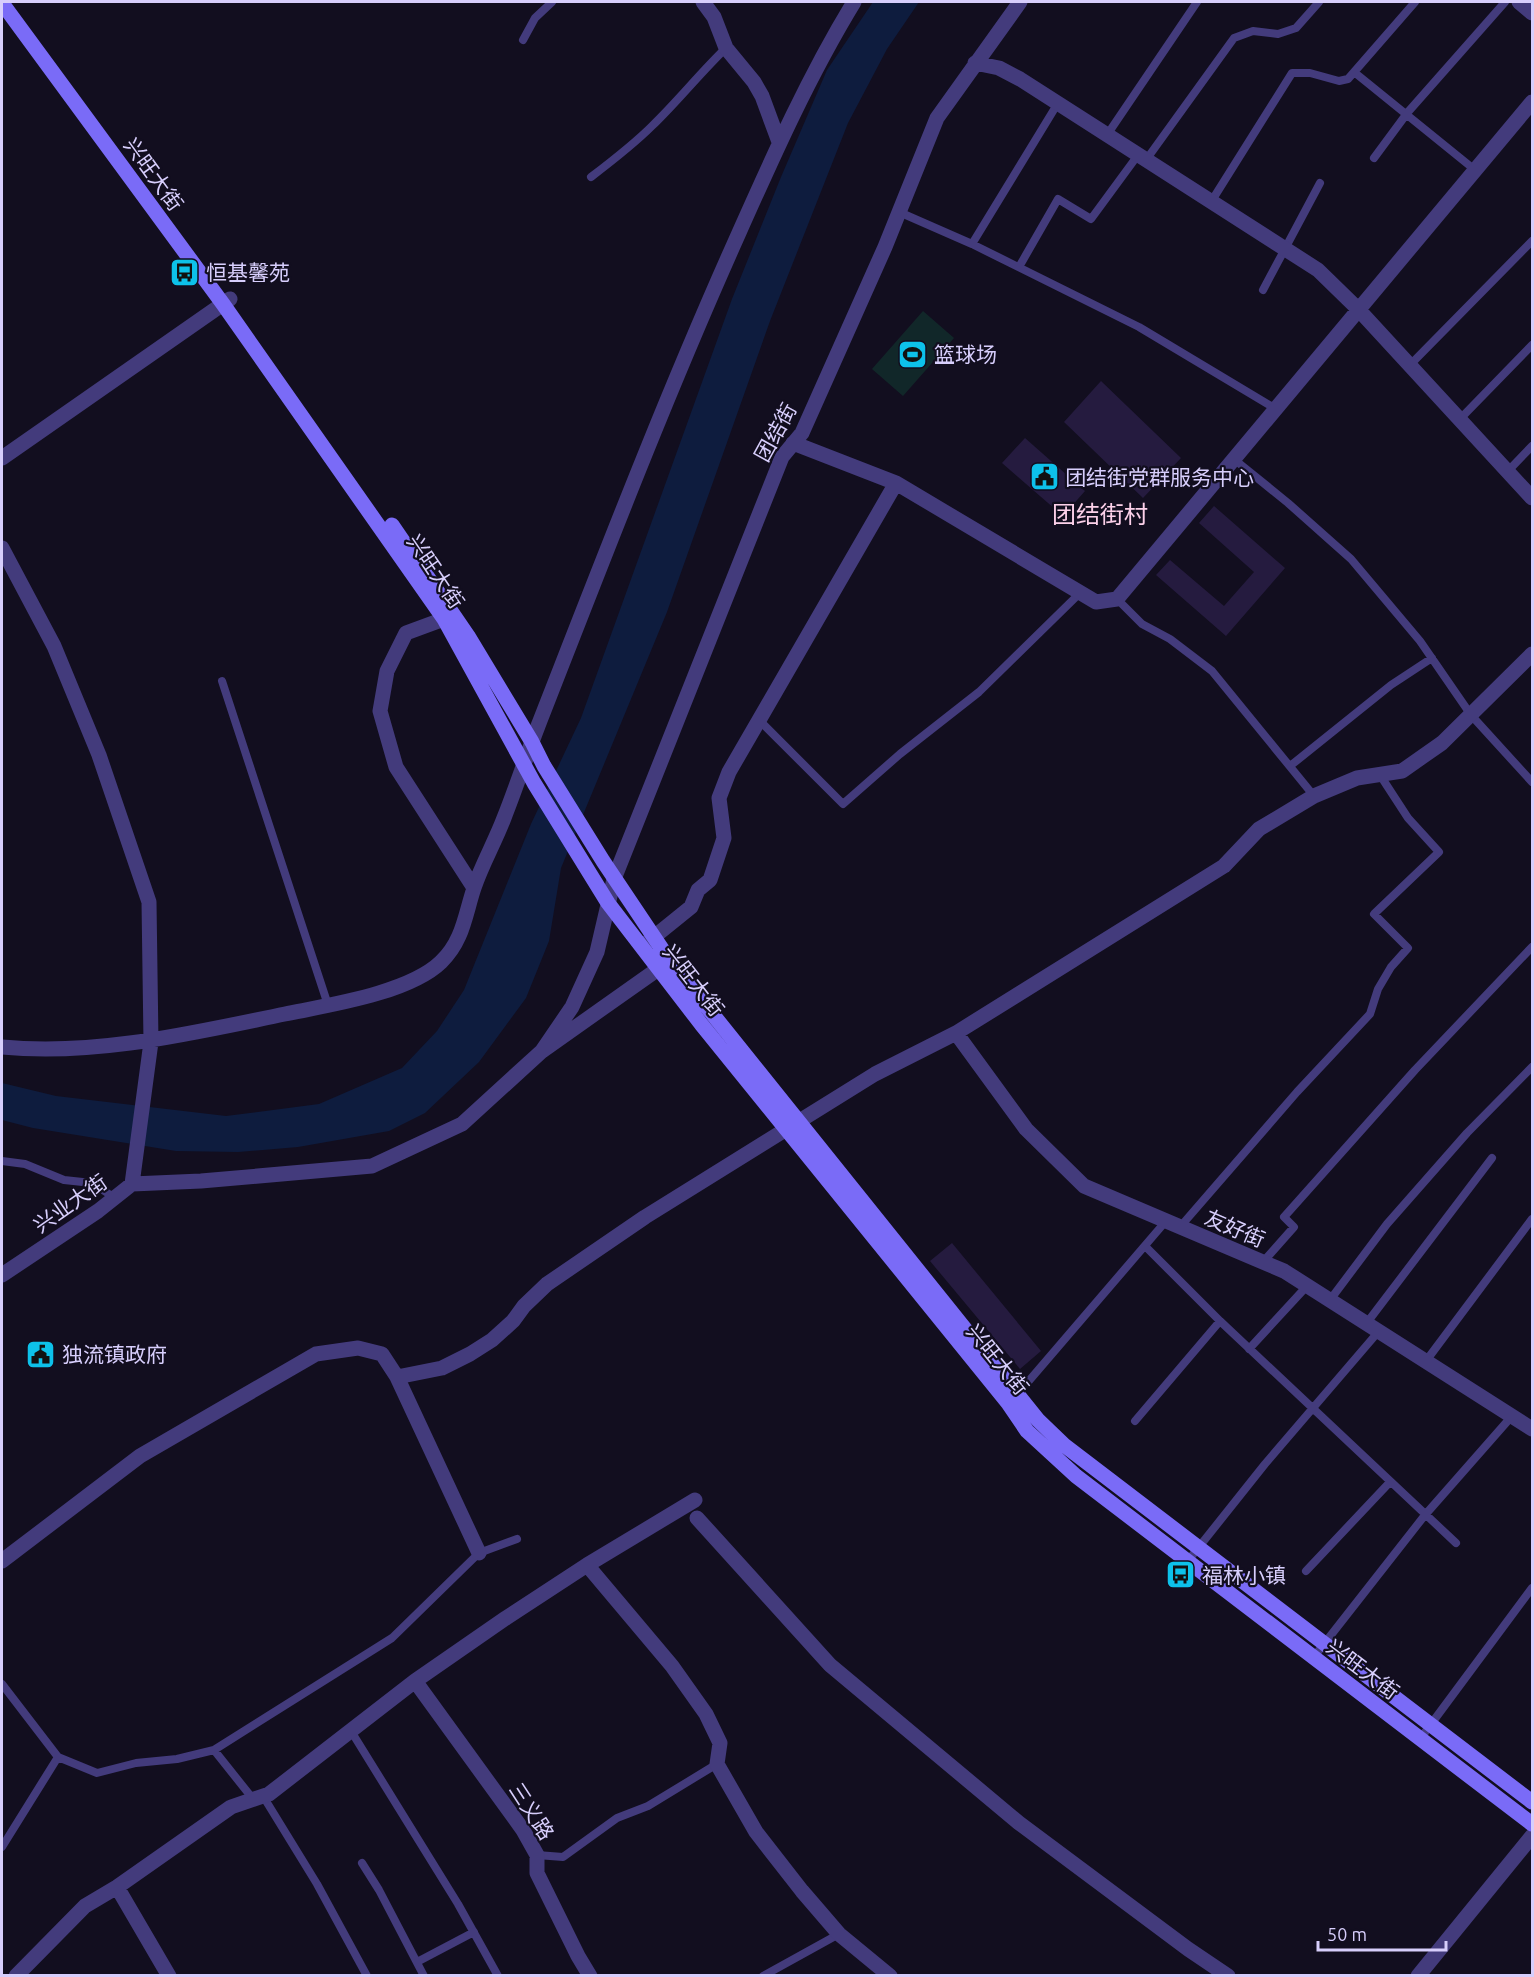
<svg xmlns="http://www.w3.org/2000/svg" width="1534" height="1977" viewBox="0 0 1534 1977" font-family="Ubuntu,'Noto Sans SC',sans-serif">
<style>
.green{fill:#112729}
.water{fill:#0e1c3e}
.building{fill:#251b3f}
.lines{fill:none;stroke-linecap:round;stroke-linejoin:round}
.lane{stroke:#433b7c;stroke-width:8}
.street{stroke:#433b7c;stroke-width:15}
.secondary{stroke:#7a6bf7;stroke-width:15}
.labels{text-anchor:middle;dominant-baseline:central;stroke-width:4.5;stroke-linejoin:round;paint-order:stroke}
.street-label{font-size:21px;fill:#d7cefc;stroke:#120e1f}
.poi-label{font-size:21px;fill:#d7cefc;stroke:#120e1f;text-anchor:start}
.quarter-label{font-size:24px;fill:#fcd0e9;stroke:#120e1f}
</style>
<rect width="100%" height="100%" fill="#120e1f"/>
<!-- green -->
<path class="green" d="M 923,311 L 954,338 L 903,396 L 872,369 Z"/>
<!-- water -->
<path class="water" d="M 873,2 L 919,2 L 887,49 L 848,123 L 770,321 L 667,612 L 561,868 L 549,941 L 526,998 L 479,1062 L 425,1113 L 389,1131 L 298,1147 L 238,1152 L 176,1151 L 33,1128 L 2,1120 L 2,1083 L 56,1096 L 226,1116 L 319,1104 L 402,1068 L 437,1031 L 464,990 L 531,824 L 581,718 L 732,299 L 781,177 L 827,70 Z"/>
<!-- building -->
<path class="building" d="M 1101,381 L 1181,458 L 1143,498 L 1064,422 Z
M 1025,438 L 1085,491 L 1063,516 L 1002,463 Z
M 1214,506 L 1285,568 L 1226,636 L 1156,575 L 1170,560 L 1224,606 L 1254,572 L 1199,523 Z
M 952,1243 L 1041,1351 L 1020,1369 L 930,1261 Z"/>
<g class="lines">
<!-- lane -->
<path class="lane" d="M 523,40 L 535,18 L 552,2
M 1354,72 L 1475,170
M 1107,135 L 1197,2
M 1374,158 L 1408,112 L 1505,2
M 1146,160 L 1234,38 L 1253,31 L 1278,34 L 1296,28 L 1319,2
M 591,177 C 612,161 633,145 652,126 C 678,101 700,73 726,48
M 1211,202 L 1292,73 L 1310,73 L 1339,81 L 1348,79 L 1415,2
M 899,212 L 972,244 L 1139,327 L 1276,409
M 972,244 L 1058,103
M 1019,267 L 1058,199 L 1091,219 L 1138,155
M 1263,290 L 1320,183
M 1410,365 L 1532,241
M 1460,419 L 1532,345
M 1235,460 L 1288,503 L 1351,559 L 1420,641 L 1471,715 L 1532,782
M 1508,471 L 1532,446
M 1117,599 L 1142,624 L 1170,639 L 1212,671 L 1314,796
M 222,681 L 328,1005
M 759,720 L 843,804 L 900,754 L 979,692 L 1080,593
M 1290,766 L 1391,685 L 1432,658
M 2,1161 L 25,1164 L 64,1180 L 92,1183 L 115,1198
M 1180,1227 L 1297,1092 L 1370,1014 L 1378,989 L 1391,967 L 1408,948 L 1374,914 L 1439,852 L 1408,818 L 1380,775
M 1145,1246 L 1220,1321 L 1456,1543
M 1263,1262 L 1294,1227 L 1284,1217 L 1415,1070 L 1532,947
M 1330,1300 L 1387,1224 L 1467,1133 L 1532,1067
M 1366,1324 L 1492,1158
M 1249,1349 L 1307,1286
M 1426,1361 L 1532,1219
M 1016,1396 L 1166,1221
M 1135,1421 L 1220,1321
M 1187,1562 L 1265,1464 L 1379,1331
M 1306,1571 L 1390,1482
M 1313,1658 L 1425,1515 L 1512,1416
M 2,1684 L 58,1757 L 2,1847
M 351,1731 L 458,1904 L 498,1976
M 1420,1739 L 1532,1588
M 214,1750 L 253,1799
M 58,1757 L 97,1773 L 136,1763 L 177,1759 L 214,1750 L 392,1638 L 479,1553 L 517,1539
M 263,1796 L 317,1884 L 367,1976
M 537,1855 L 563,1857 L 617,1818 L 648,1806 L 717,1764
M 362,1863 L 379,1890 L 424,1976
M 417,1962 L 474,1932
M 763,1976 L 839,1934"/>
<!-- street -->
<path class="street" d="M 703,2 L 714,17 L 726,48 L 754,82 L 762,96 L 779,142
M 1519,2 L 1532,13
M 975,63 L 999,68 L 1020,79 L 1318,270 L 1358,309 L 1532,498
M 793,443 L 896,483 L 1096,602 L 1117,599 L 1532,102
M 2,458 L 230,299
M 2,548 L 54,646 L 99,755 L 149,902 L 151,1042 L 132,1184
M 444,619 L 406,633 L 387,671 L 380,711 L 396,767 L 474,888
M 644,945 L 691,907 L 698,890 L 710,880 L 724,838 L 719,798 L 729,772 L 896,483
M 956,1033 L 1026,1129 L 1084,1186 L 1284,1271 L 1532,1429
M 2,1047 C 97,1056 192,1033 285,1014 C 329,1005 409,993 441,962 C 463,941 465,915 474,888 C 482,864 495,842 504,818 C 516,788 526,757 538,726 C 601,565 663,403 734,244 C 771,161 807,79 854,2
M 542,1051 L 572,1007 L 597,952 L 614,879 L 782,457 L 802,433 L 885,247 L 937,118 L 1020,2
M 132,1184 L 201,1181 L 372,1166 L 462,1124 L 542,1051 L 668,962
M 2,1275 L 98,1211 L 132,1184
M 397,1377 L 479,1553
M 697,1518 L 830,1665 L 1019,1823 L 1188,1949 L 1228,1976
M 2,1561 L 140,1456 L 316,1354 L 358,1348 L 382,1354 L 397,1377 L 442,1368 L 470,1354 L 492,1340 L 513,1321 L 524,1306 L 547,1284 L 645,1217 L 875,1074 L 956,1033 L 1224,866 L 1259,829 L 1314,796 L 1357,778 L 1402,771 L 1442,743 L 1532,654
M 587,1565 L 672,1666 L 706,1714 L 720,1743 L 717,1764 L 756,1832 L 802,1891 L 839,1934 L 890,1976
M 415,1681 L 523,1830 L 537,1855 L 537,1873 L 578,1956 L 590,1976
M 117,1887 L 169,1976
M 16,1976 L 85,1906 L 117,1887 L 231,1807 L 269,1794 L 415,1681 L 506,1618 L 587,1565 L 695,1500
M 1418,1976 L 1532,1836"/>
<!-- secondary -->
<path class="secondary" d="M 2,3 L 223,304 L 444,619 L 534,783 L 608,903 L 701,1024 L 1008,1403 L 1027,1431 L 1076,1476 L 1532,1824
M 392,525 L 468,636 L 532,742 L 544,766 L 603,861 L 670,961 L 1038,1420 L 1064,1445 L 1532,1802"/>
</g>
<!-- icons -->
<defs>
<symbol id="bus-square" viewBox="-11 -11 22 22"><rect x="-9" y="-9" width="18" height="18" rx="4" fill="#0dc1ea" stroke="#120e1f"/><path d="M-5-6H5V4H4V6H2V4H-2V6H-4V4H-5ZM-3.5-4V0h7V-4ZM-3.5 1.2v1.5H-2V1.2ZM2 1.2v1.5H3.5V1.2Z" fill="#111"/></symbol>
<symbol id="stadium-square" viewBox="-11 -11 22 22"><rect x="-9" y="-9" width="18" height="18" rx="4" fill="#0dc1ea" stroke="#120e1f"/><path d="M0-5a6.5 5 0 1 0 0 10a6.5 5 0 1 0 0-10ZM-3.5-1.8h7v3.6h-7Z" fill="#111"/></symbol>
<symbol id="civic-square" viewBox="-11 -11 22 22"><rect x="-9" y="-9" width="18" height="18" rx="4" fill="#0dc1ea" stroke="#120e1f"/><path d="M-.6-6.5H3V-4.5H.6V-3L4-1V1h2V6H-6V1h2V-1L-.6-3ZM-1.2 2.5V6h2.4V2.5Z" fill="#111"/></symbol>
</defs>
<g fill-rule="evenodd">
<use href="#bus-square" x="168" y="256" width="33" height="33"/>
<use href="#stadium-square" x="896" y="338" width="33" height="33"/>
<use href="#civic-square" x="1028" y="460" width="33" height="33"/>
<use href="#civic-square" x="24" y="1338" width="33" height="33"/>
<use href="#bus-square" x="1164" y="1558" width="33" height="33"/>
</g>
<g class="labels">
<!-- street labels -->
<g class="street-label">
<text transform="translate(154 174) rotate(54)">兴旺大街</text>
<text transform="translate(775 432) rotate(-61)">团结街</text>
<text transform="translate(436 571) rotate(56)">兴旺大街</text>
<text transform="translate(694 980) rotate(52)">兴旺大街</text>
<text transform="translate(70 1203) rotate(-35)">兴业大街</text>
<text transform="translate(1235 1228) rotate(23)">友好街</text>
<text transform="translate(998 1359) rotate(51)">兴旺大街</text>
<text transform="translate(1363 1669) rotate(37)">兴旺大街</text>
<text transform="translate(532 1811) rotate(57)">三义路</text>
</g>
<!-- poi labels -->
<g class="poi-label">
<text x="206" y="272">恒基馨苑</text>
<text x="934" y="354">篮球场</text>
<text x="1065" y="477">团结街党群服务中心</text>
<text x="62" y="1354">独流镇政府</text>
<text x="1202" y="1575">福林小镇</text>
</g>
<!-- quarter labels -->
<g class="quarter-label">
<text x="1100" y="514">团结街村</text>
</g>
</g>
<!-- border -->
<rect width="1534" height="1977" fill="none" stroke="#d7cefc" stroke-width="6"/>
<!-- scale -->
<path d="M1318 1941v9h128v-9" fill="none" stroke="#d7cefc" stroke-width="3"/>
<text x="1327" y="1941" font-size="18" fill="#d7cefc" stroke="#120e1f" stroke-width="4.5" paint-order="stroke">50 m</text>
</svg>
